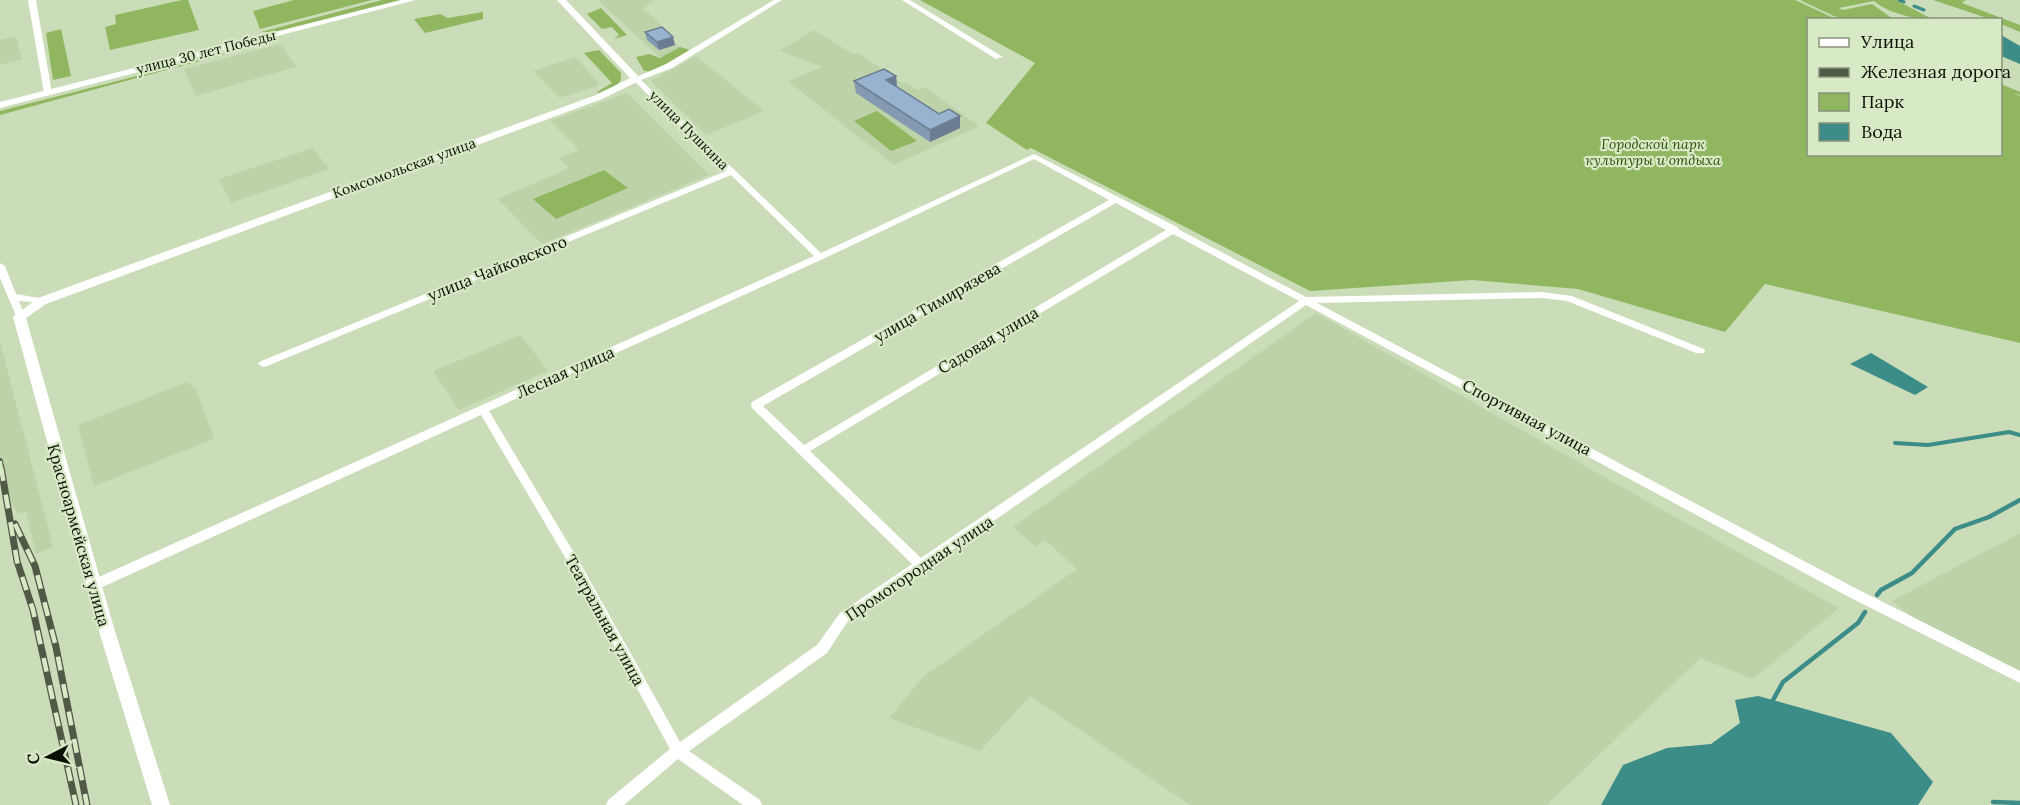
<svg xmlns="http://www.w3.org/2000/svg" width="2020" height="805" viewBox="0 0 2020 805" font-family="Lora,serif">
<style>
.built{fill:#bed2a9}
.green{fill:#90b760}
.water{fill:#3c8c87}
.lines{fill:none;stroke-linecap:round;stroke-linejoin:round}
.stream-far2{stroke:#3c8c87;stroke-width:3}
.stream-far1{stroke:#3c8c87;stroke-width:4}
.stream{stroke:#3c8c87;stroke-width:4.5}
.minor{fill:#fff;fill-rule:evenodd}
.tertiary{fill:#fff;fill-rule:evenodd}
.secondary{fill:#fff;fill-rule:evenodd}
.rail-far1-casing{stroke:#4f5945;stroke-width:6}
.rail-casing{stroke:#4f5945;stroke-width:7}
.rail-far1{stroke:#d8e9c6;stroke-width:4;stroke-dasharray:10;stroke-linecap:butt}
.rail{stroke:#d8e9c6;stroke-width:4.5;stroke-dasharray:14;stroke-linecap:butt}
.wall{fill:#839ab2}
.shaded-wall{fill:#6a7d91}
.building{fill:#98b3cf;stroke:#6a7d91;stroke-width:1.5}
.labels{text-anchor:middle;dominant-baseline:central;stroke-width:4.5;stroke-linejoin:round;paint-order:stroke}
.far-street-label{font-size:14px;fill:#0c1106;stroke:#d8e9c6}
.far-park-label{font-size:14px;font-style:italic;fill:#344d08;stroke:#d8e9c6}
.street-label{font-size:16px;fill:#0c1106;stroke:#d8e9c6}
</style>
<rect width="100%" height="100%" fill="#cbdcb9"/>
<!-- built -->
<path class="built" d="M 598,0 L 654,0 L 643,8 L 667,31 L 662,33 L 680,47 L 660,58 Z
M 814,30 L 853,54 L 859,53 L 903,84 L 907,83 L 917,90 L 925,87 L 979,126 L 894,165 L 788,81 L 822,67 L 780,51 Z
M 16,36 L 22,59 L 0,65 L 0,40 Z
M 279,44 L 283,47 L 296,67 L 196,96 L 184,69 Z
M 696,56 L 764,111 L 706,135 L 651,81 Z
M 575,57 L 599,83 L 598,86 L 559,98 L 533,71 Z
M 627,93 L 709,175 L 542,244 L 498,199 L 569,168 L 559,158 L 579,150 L 550,121 Z
M 313,148 L 329,169 L 231,203 L 219,179 Z
M 1316,313 L 1643,499 L 1839,608 L 1753,679 L 1700,658 L 1547,805 L 1190,805 L 1030,696 L 980,751 L 889,718 L 924,676 L 1077,569 L 1045,540 L 1036,547 L 1013,527 Z
M 521,335 L 548,371 L 459,410 L 433,371 Z
M 0,341 L 53,547 L 36,554 L 26,511 L 18,514 L 0,485 Z
M 187,382 L 196,389 L 214,439 L 94,486 L 78,425 Z
M 2020,533 L 2020,671 L 1918,621 L 1892,601 Z"/>
<!-- green -->
<path class="green" d="M 182,0 L 188,0 L 199,30 L 110,50 L 105,27 L 116,24 L 115,15 Z
M 294,0 L 372,0 L 260,29 L 253,11 Z
M 382,0 L 400,0 L 274,32 L 261,32 Z
M 920,0 L 1795,0 L 1836,19 L 1808,20 L 1808,154 L 2000,154 L 2001,84 L 2020,92 L 2020,95 L 2013,93 L 2020,96 L 2020,343 L 1765,284 L 1725,332 L 1578,289 L 1472,280 L 1310,291 L 1031,148 L 1027,150 L 986,123 L 1035,63 Z
M 1800,0 L 1896,0 L 1932,19 C 1912,20 1885,11 1874,1 L 1839,8 L 1843,10 L 1872,4 L 1893,19 L 1840,19 Z
M 1933,0 L 1966,0 L 1962,3 L 2020,25 L 2020,32 L 2001,24 L 2000,20 L 1990,19 Z
M 601,8 L 627,35 L 614,39 L 619,35 L 612,27 L 602,29 L 587,14 Z
M 483,12 L 483,19 L 425,33 L 414,19 L 440,14 L 448,18 Z
M 61,29 L 71,76 L 53,80 L 46,33 Z
M 274,41 L 0,115 L 0,111 Z
M 680,47 L 690,50 L 653,72 L 644,71 L 636,57 L 649,54 L 660,58 Z
M 599,50 L 621,73 L 621,80 L 616,86 L 598,93 L 597,92 L 612,83 L 584,53 Z
M 877,111 L 917,141 L 891,151 L 854,121 Z
M 604,170 L 628,188 L 556,219 L 533,199 Z"/>
<!-- water -->
<path class="water" d="M 2001,35 L 2020,46 L 2020,64 L 2001,56 Z
M 1871,353 L 1928,387 L 1915,395 L 1850,364 Z
M 1758,696 L 1891,733 L 1933,782 L 1918,805 L 1601,805 L 1623,765 L 1667,748 L 1711,744 L 1740,723 L 1735,700 Z"/>
<g class="lines">
<!-- stream-far2 -->
<path class="stream-far2" d="M 1899,0 L 1904,2
M 1914,6 L 1924,10"/>
<!-- stream-far1 -->
<path class="stream-far1" d="M 1895,443 L 1928,445 L 2009,432 L 2020,435"/>
<!-- stream -->
<path class="stream" d="M 1877,595 L 1881,590 L 1912,573 L 1955,529 L 1989,517 L 2020,500
M 1773,700 L 1783,682 L 1858,623 L 1865,612
M 1993,802 L 2020,803"/>
<!-- minor -->
<path class="minor" d="M 774,0 L 782,0 L 672,68 L 641,80 L 821,253 L 1034,154 L 1177,227 L 1178,229 L 1306,297 L 1542,292 L 1572,296 L 1704,349 L 1705,351 L 1704,353 L 1696,353 L 1567,301 L 1542,298 L 1317,303 L 1857,589 L 2020,671 L 2020,683 L 1849,597 L 1306,305 L 927,567 L 925,569 L 921,571 L 848,621 L 827,653 L 689,751 L 760,800 L 762,805 L 743,805 L 678,759 L 624,805 L 606,805 L 608,800 L 670,749 L 575,574 L 481,415 L 98,589 L 94,590 L 90,589 L 88,585 L 90,581 L 814,256 L 731,175 L 267,366 L 263,367 L 258,364 L 259,362 L 726,171 L 632,79 L 666,64 ZM 1034,159 L 1109,200 L 752,402 L 751,405 L 752,408 L 912,564 L 840,613 L 817,645 L 680,742 L 583,568 L 489,411 L 823,259 ZM 1116,203 L 1166,230 L 804,445 L 763,406 ZM 1173,234 L 1299,301 L 921,558 L 810,451 Z
M 902,0 L 910,0 L 1003,57 L 996,59 Z
M 0,263 L 5,266 L 16,294 L 45,299 L 47,301 L 45,303 L 19,301 L 25,316 L 20,319 L 17,318 L 0,278 Z"/>
<!-- tertiary -->
<path class="tertiary" d="M 28,0 L 36,0 L 52,93 L 48,96 L 44,93 Z"/>
<!-- secondary -->
<path class="secondary" d="M 402,0 L 416,0 L 0,108 L 0,102 Z
M 557,0 L 566,0 L 639,77 L 639,81 L 602,99 L 46,304 L 26,318 L 114,628 L 170,805 L 152,805 L 98,628 L 13,317 L 38,298 L 596,95 L 630,78 Z"/>
<defs>
<path id="rail-far1" d="M 0,461 L 1,469"/>
<path id="rail" d="M 1,467 L 17,561 L 33,610 L 76,805
M 15,524 L 35,566 L 56,647 L 87,805"/>
</defs>
<!-- rail-far1 casing -->
<use href="#rail-far1" class="rail-far1-casing"/>
<!-- rail casing -->
<use href="#rail" class="rail-casing"/>
<!-- rail-far1 -->
<use href="#rail-far1" class="rail-far1"/>
<!-- rail -->
<use href="#rail" class="rail"/>
</g>
<!-- wall -->
<path class="wall" d="M 645,32 L 675,45 L 659,50 L 647,40 Z
M 896,76 L 897,87 L 939,114 L 960,116 L 960,128 L 930,142 L 856,93 L 854,81 Z"/>
<!-- shaded-wall -->
<path class="shaded-wall" d="M 673,37 L 675,45 L 659,50 L 657,42 Z
M 896,76 L 897,88 L 886,80 Z
M 960,116 L 960,128 L 930,142 L 930,130 Z"/>
<!-- building -->
<path class="building" d="M 662,27 L 673,37 L 657,42 L 645,32 Z
M 884,69 L 896,76 L 886,80 L 939,114 L 949,109 L 960,116 L 930,130 L 854,81 Z"/>
<g class="labels">
<!-- far-street labels -->
<g class="far-street-label">
<text transform="translate(206 52) rotate(-14)">улица 30 лет Победы</text>
<text transform="translate(689 130) rotate(45)">улица Пушкина</text>
<text transform="translate(404 168) rotate(-20)">Комсомольская улица</text>
</g>
<!-- far-park labels -->
<g class="far-park-label">
<text x="1653" y="144">Городской парк<tspan x="1653" dy="16">культуры и отдыха</tspan></text>
</g>
<!-- street labels -->
<g class="street-label">
<text transform="translate(497 268) rotate(-22)">улица Чайковского</text>
<text transform="translate(937 302) rotate(-30)">улица Тимирязева</text>
<text transform="translate(988 340) rotate(-31)">Садовая улица</text>
<text transform="translate(565 372) rotate(-24)">Лесная улица</text>
<text transform="translate(1527 417) rotate(28)">Спортивная улица</text>
<text transform="translate(79 535) rotate(74)">Красноармейская улица</text>
<text transform="translate(919 568) rotate(-34)">Промогородная улица</text>
<text transform="translate(605 620) rotate(61)">Театральная улица</text>
</g>
</g>
<!-- legend -->
<rect x="1807" y="18" width="195" height="138" fill="#d8e9c6" stroke="#869379" stroke-width="1.5"/>
<rect x="1819" y="38" width="30" height="9" fill="#ffffff" stroke="#869379" stroke-width="1.5"/>
<text x="1861" y="48" font-size="18" fill="#0c1106">Улица</text>
<rect x="1819" y="68" width="30" height="9" fill="#4f5945" stroke="#869379" stroke-width="1.5"/>
<text x="1861" y="78" font-size="18" fill="#0c1106">Железная дорога</text>
<rect x="1819" y="93" width="30" height="18" fill="#90b760" stroke="#869379" stroke-width="1.5"/>
<text x="1861" y="108" font-size="18" fill="#0c1106">Парк</text>
<rect x="1819" y="123" width="30" height="18" fill="#3c8c87" stroke="#869379" stroke-width="1.5"/>
<text x="1861" y="138" font-size="18" fill="#0c1106">Вода</text>
<!-- north arrow -->
<g transform="translate(48 757) rotate(263)" stroke="#d8e9c6" stroke-width="4.5" paint-order="stroke">
<path d="M0-4.5L10 22L0 15L-10 22Z" fill="#0c1106"/>
<text y="-9" font-size="16" font-weight="bold" text-anchor="middle" fill="#0c1106">С</text>
</g>
</svg>
